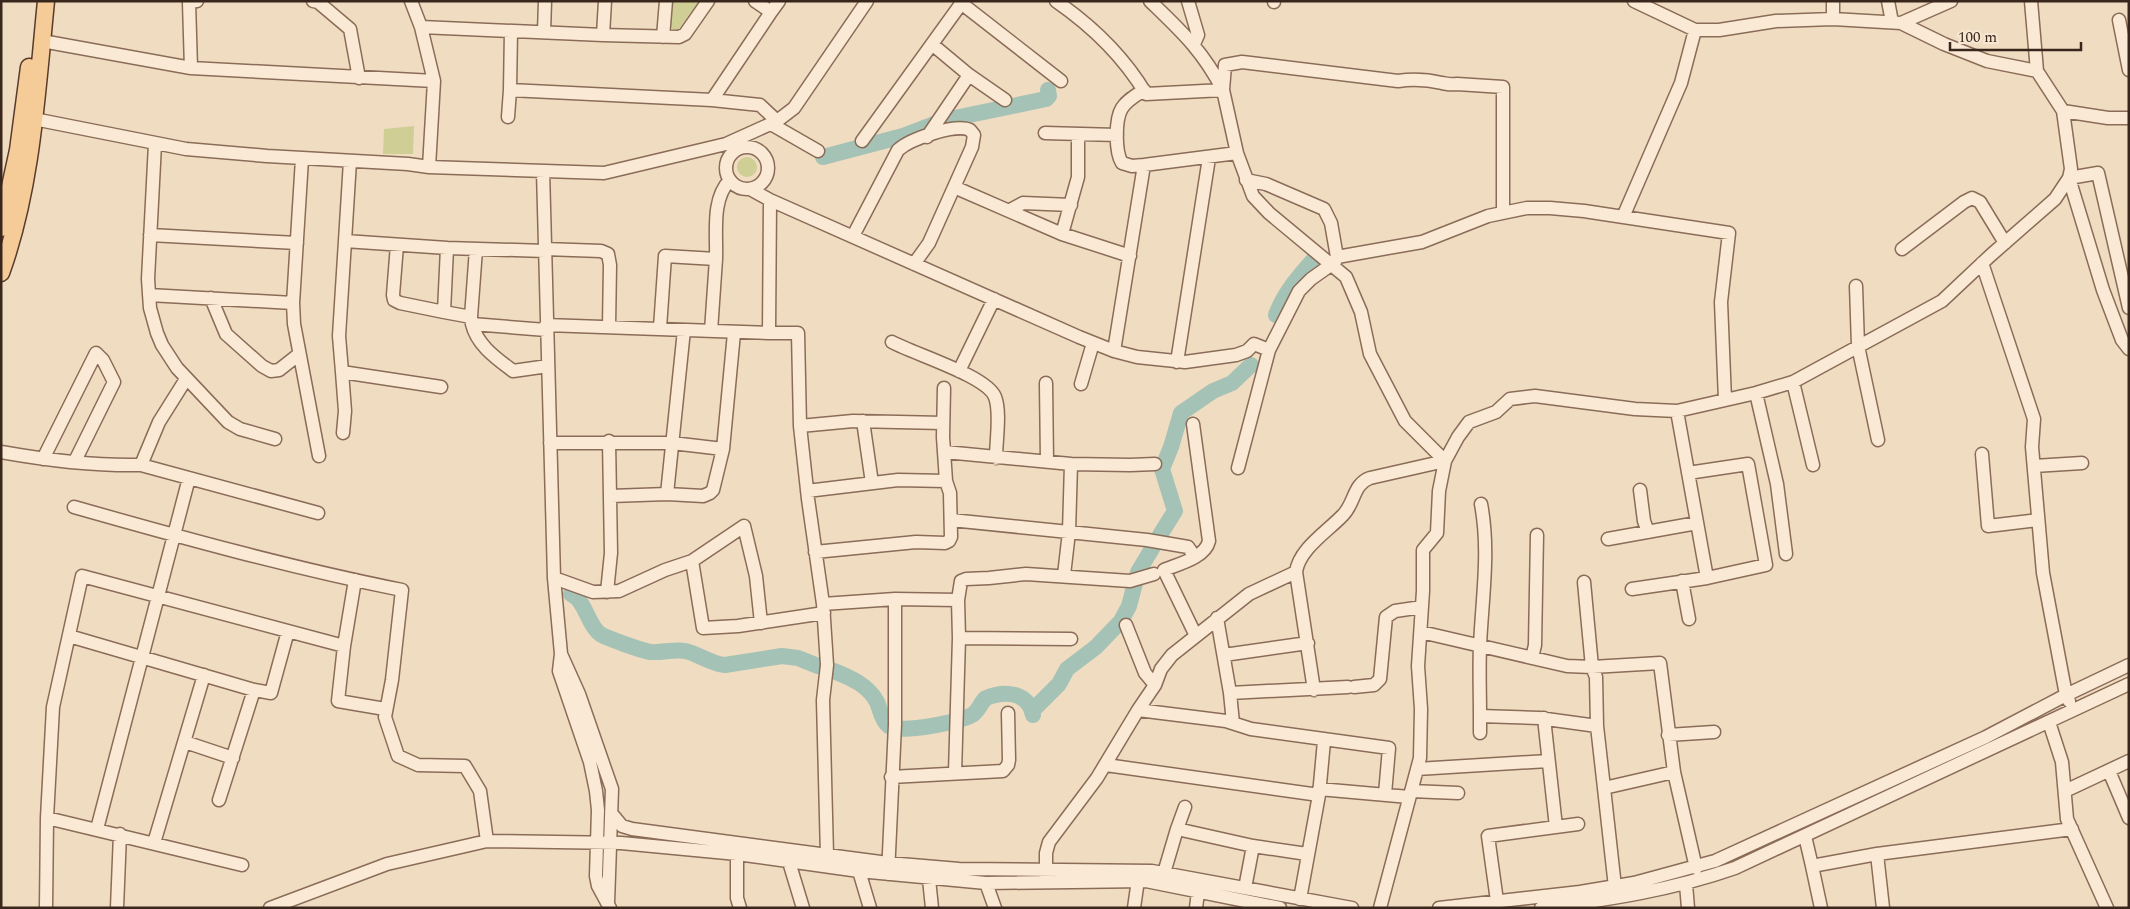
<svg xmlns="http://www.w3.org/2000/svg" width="2130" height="909" viewBox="0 0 2130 909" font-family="Spectral,serif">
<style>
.green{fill:#cece95}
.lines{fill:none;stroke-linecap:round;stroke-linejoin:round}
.river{stroke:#a4c2b5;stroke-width:16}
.minor-casing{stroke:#8a6c58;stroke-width:15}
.major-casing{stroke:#583b2c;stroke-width:19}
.minor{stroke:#faead5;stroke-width:12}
.major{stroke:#f5cc97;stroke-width:16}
</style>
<rect width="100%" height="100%" fill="#f0dcc1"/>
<!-- green -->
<path class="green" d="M 671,1 L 699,1 L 678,30 L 675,31 L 670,27 Z
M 414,126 L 413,154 L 383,154 L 384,129 Z
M737 167a10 10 0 1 1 20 0a10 10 0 1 1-20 0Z"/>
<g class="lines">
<!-- river -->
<path class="river" d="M 823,157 L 903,136 L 945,120 L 1046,99 L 1049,96 L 1048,90
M 1276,315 C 1284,293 1299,276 1315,258
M 1160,535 L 1175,511 L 1162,469 L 1171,447 L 1181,413 L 1213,391 L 1232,383 L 1251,365
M 571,594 C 586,601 587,624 600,634 C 607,638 642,651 651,652 C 662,653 674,649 685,651 C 699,654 711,664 725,665 L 782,656 L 798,658 L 818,666
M 834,671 C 851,678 868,685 877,702 C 880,709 882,721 889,726 C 901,734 959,722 972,715 C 979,711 980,703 986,698 C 1005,690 1028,692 1033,715
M 1032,711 L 1059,684 L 1067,669 L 1096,647 L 1121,621 L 1129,606 L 1138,572 L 1153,547"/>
<defs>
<path id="minor" d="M 313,1 L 318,2 L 350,29 L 359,78
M 411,1 L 421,27 L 434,81 L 429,167
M 1056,1 C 1092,26 1124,57 1146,94 L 1223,90 L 1237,153 L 1253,196 L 1269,213 L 1346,277 L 1361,312 L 1370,354 L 1405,421 L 1445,461
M 1150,1 C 1182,32 1202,50 1223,90 L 1225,65 L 1242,62 L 1398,81 C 1411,79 1429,80 1442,83 C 1448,84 1451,85 1457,84 L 1503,87 L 1503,212
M 1188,1 L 1198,35 L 1194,44
M 1274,1 L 1274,2
M 1634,1 L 1695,30 L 1719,30 L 1776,21 L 1833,19 L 1901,23 L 1944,44 L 1987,61 L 2037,71 L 2063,111 L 2108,118 L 2129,118
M 1888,1 L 1892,22
M 2031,1 L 2037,71
M 961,3 L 1061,81
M 771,12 L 779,1
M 1833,19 L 1833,1
M 2119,20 L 2129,70
M 1901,23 L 1951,1
M 421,27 L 603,35 L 605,1
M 511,31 L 510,90 L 712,100 L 771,12 L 755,1
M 544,32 L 545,1
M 603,35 L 679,37 L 685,34 L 708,1
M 663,37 L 666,1
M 42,41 L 191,68 L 434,81
M 933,45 L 969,75 L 1005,100
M 191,68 L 189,2 L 197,1
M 1144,90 C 1136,95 1127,100 1122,108 C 1115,119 1115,152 1122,163 L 1132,166 L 1144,165 L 1237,153
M 712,100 L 760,105 L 777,121
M 508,117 L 510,90
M 34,119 L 186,149 L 267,156 L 408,164 L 429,167 L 604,173 L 726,144 L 777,121 L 794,108 L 867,1
M 771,124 L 818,151
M 1045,133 L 1117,135
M 927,137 L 969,75
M 862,141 L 963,1
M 155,144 L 148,279 L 150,308 L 157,333 L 162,345 L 177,368 L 228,422 L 240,429 L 275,439
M726 168a21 21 0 1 1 42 0a21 21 0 1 1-42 0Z
M 302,159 L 293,303 L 294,324 L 319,456
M 350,161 L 345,241 L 447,248
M 543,171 L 554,578 L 561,654 L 559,671 L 590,762 L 596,791 L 598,810 L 596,876 L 598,886 L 610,908
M 954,187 L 1062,234 L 1130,256
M 750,189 L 770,200 L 1079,337 L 1114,351 L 1144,165
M 770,200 L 769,333 L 798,333 L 800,426 L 808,499 L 823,604 L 895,599 L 895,725 L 888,874
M 1010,210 L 1023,203 L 1071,205
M 1623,217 L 1681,83 L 1695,30
M 1062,234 L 1078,177 L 1078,134
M 150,235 L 297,243
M 853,236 L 898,150 C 910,139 956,123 970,130 L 974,135 L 972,147 L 929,243 L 914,264
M 345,241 L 339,336 L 342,372 L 441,387
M 397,245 L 393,295 L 394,300 L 400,303 L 444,312
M 545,249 L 601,251 L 608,254 L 610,265 L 609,326
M 1902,249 L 1964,202 L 1972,198 L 1980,202 L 2005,243
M 545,251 L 447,248 L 444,312 L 471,317 L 472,324 L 546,330
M 1337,257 L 1422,242 L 1488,216 L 1527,208 L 1550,208 L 1584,211 L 1729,233 L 1721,302 L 1725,400
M 716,259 C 717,234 711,199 730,180
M 1982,263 L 2034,419 L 2032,447 L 2043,573 L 2066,695 L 2069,701
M 1856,286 L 1858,346 L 1878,440
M 149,295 L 293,303
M 211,298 L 226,334 L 262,366 L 271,371 L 279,370 L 298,355
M 2129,308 L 2098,173 L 2069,178 L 2103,290 L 2122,340 L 2129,349
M 471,317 L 476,249
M 472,324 C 477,345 496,358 513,371 L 548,366
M 546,325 L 769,333
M 660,328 L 665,256 L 716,259 L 711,331
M 892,342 C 914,354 987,376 995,397 C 1001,412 996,441 996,458
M 1114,351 L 1137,357 L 1185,362 L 1236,355 L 1247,351 L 1254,344 L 1269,350
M 1177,362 L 1209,158
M 959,371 L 994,299
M 342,372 L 345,411 L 343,433
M 1793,382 L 1813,465
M 1046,383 L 1047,462
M 1081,384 L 1093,343
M 1756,393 L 1777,484 L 1786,554
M 1677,411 L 1707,578
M 863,421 L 872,483
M 1193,424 L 1209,541 C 1205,558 1178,564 1164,570 L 1196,636
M 800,426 L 853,421 L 943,423
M 550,443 L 672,443 L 723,449
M 1,452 C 46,460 96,466 141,465 L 318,513
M 945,452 L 1071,464 L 1130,465 L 1155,464
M 1982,454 L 1988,526 L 2038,520
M 43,459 L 96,353 L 103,360 L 114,382 L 75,461
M 141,465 L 159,422 L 186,379
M 2034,466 L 2082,463
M 1238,468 L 1269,350 L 1299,291 L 1311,279 L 1335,262 L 1337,257 L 1331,223 L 1324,209 L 1266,184 L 1246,180
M 1640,490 L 1644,521 L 1648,532
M 807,491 L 898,480 L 946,481
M 667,494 L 684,330
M 611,496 L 667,494 L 703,496 L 710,493 L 713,490 L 723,449 L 734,333
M 1481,504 C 1490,551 1482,599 1480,646 C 1479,670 1480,693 1480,716 L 1539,718 L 1597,726
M 74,507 C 183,538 292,568 402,590 L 392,680 L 385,717 L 398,756 L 418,765 L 465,766 L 480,791 L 487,841
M 951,520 L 1147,540 L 1188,547 L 1195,557
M 1608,539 L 1697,523
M 815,552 L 916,542 L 945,543 L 949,541 L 951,537 L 950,493 L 946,481 L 943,437 L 944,388
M 692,561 L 703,628 L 738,626 L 824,613
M 1296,572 L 1249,594 L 1172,655 L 1161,669 L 1155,685 L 1138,710 L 1226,721 L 1251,729 L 1389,748 L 1385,794
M 1064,575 L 1069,532 L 1071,464
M 554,578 L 593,592 L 619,591 L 665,570 L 692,561 L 744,526 L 756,576 L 761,623
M 355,580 L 344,646 L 338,701 L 385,709
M 1682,581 L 1689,619
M 1584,582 L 1592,667 L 1596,677 L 1597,726 L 1604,788 L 1674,772
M 1632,589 L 1707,578 L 1766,565 L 1748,464 L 1688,473
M 607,592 L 611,553 L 609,441
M 895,599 L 958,600
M 823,604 L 827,665 L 823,700 L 827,855
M 1217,618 L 1230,693 L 1233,723
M 1126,625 L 1145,673 L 1155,685
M 1421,632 L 1567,666 L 1592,667 L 1660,663 L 1674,772 L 1696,868
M 69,636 L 254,690
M 959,638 L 1071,639
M 561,654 L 579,694 L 612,789 L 608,903
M 1224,655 L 1308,643
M 1532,658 L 1535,645 L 1537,535
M 1354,687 L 1374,685 L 1380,679 L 1386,617 L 1395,611 L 1422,607
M 1314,690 L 1296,572 C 1299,549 1328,531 1343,515 C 1355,503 1353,484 1370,478 L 1445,461
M 1230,693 L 1348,687
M 1544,718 L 1556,827
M 2049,722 L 2062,762 L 2067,819 L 2107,908
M 1480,733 L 1480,716
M 1668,735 L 1714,732
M 185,742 L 233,758
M 1106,765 L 1319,795
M 1417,769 L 1548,761
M 2109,771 L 2129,818
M 955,773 L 959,638 L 958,600 L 961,581 L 966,579 L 989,578 L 1026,574 L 1130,581 L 1154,574
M 891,777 L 1003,771 L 1008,765 L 1009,760 L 1008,713
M 1604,788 L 1615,887
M 1319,789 L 1409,797
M 1411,791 L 1458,793
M 2065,791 L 2129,761
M 219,800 L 254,690 L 271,693 L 288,631
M 612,814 L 622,826 L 632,829 L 888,863 L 959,869 L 1152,871 L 1352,908
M 47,818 L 242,865
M 97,829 L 189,478
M 1177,829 L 1185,807
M 1805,836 L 1812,866 L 1877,854 L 1883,908
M 154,843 L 204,675
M 737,854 L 737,898 L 740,908
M 1877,854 L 2072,829
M 789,862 L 803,908
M 1812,866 L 1821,908
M 859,871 L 870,908
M 1164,873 L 1177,829 L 1253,846 L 1307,854
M 1046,877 L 1046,853 L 1049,842 L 1097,778 L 1138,710
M 929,879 L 932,908
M 986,883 L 995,908
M 1686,884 L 1688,908
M 1245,888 L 1253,846
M 1300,899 L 1319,795 L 1324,741
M 1497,901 L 1488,836 L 1578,824
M 46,908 L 47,818 L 53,707 L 82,576 L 344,646
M 117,908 L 120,834
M 270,908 L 387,864 L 487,841 L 621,843 L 737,854 L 859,871 L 986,883 L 1146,881 L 1280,908
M 1134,908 L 1138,880
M 1196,908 L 1198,892
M 1380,908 L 1420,758 L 1421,709 L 1418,666 L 1423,591 L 1423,550 L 1437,533 L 1439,491 L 1445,461 L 1458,437 L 1469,422 L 1496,412 L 1510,399 L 1535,396 L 1635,409 L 1677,411 L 1756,393 L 1793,382 L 1942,301 L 1991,255 L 2055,199 L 2069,178 L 2071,169 L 2063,111
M 1439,908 L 1580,892 L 1634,883 L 1715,861 L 1986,737 L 2066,695 L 2129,665
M 1541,908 C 1608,900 1672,890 1735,868 L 2129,684"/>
<path id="major" d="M 1,228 L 18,150 L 29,67
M 1,273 C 32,188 37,91 46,1"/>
</defs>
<!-- minor casing -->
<use href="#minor" class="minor-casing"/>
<!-- major casing -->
<use href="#major" class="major-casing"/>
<!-- minor -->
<use href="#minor" class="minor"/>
<!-- major -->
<use href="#major" class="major"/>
</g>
<!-- border -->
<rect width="2130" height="909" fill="none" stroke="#39271d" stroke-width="5"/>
<!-- scale -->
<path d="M1950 42v8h131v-8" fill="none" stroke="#39271d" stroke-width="2.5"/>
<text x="1958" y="42" font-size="15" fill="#39271d" stroke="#f7e7d1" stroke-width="4" paint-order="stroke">100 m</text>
</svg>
